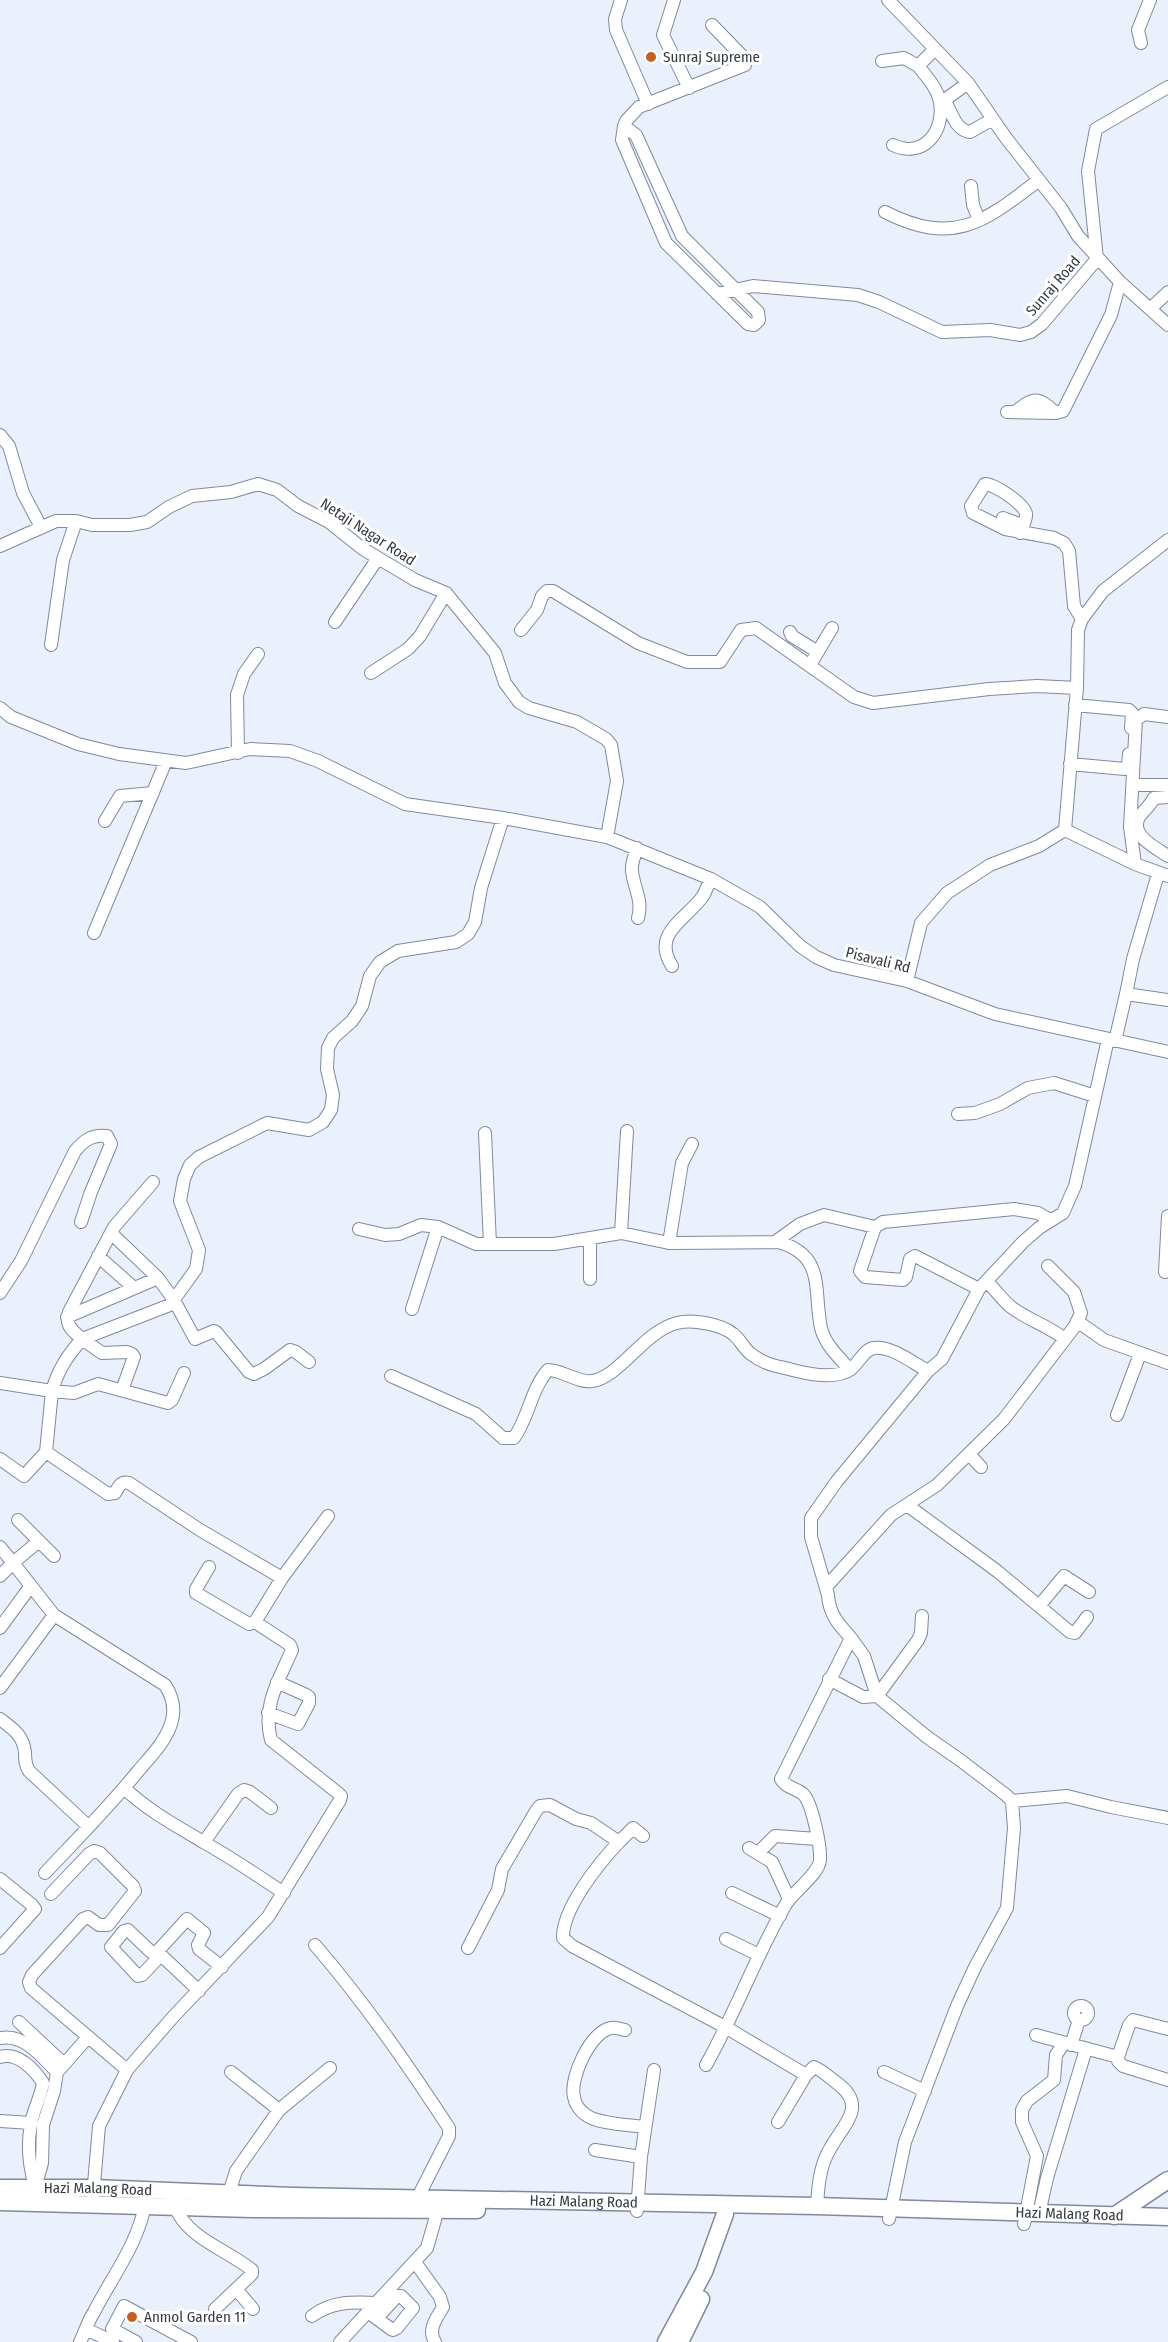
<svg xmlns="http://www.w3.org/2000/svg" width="1168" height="2342" viewBox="0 0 1168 2342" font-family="'Fira Sans Condensed',sans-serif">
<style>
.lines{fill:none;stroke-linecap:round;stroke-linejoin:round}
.street-casing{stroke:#7f8a9a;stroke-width:14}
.secondary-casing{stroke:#7f8a9a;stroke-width:19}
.street{stroke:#fff;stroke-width:12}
.secondary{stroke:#fff;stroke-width:16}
.poi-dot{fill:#c26022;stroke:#fff;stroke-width:2}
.labels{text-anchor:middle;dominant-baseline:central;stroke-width:6;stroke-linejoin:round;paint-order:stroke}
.poi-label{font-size:15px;fill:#363b42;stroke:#fff;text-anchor:start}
.street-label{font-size:15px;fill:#363b42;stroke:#fff}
</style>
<rect width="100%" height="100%" fill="#eaf1fc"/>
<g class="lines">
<defs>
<path id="street" d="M 621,0 L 615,19 L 616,30 L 648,104
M 674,0 L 663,35 L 689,88
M 888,0 L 968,83 L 1006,138 L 1061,208 L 1078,236 L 1120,282 L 1168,325
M 1141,43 L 1138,30 L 1150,0
M 882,61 L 904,58 L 918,66
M 968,83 L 946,99 L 946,103 C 952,114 956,130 970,132 L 993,119
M 624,126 L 636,135 L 682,236 L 758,312 L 759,320 L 754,325 L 748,324 L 666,243 L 622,140 Z
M 624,126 L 626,121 L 639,107 L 745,65 L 745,59 L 712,25
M 893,145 C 923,159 945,132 940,102 C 937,88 927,77 918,66 L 935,49
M 971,186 L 973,205 L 979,220
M 885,212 C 954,247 984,222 1039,180
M 717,294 L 753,286 L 858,295 L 879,302 L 942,332 L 990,330 L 1020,335 L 1031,332 L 1042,324 L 1097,259 L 1088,171 L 1096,129 L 1168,87
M 1150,309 L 1168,292
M 1007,412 L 1056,413 L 1063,411 L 1111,315 L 1120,282
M 1015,412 C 1034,397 1037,396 1056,413
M 0,435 L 9,446 L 23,493 L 41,527
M 1003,518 L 1022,525
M 1020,533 C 1022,528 1027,519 1026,514 C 1025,504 994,484 985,484 L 971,506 L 973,513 L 1005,529 L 1054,538 L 1064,543 L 1069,551 L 1074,606 L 1082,619
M 1168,540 L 1103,591 L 1082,619 L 1078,630 L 1077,688 L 1065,830 L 1135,864 L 1130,827 L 1136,720 L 1144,714 L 1168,717
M 0,546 L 56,521 L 76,521 L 92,525 L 130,525 L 147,522 L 169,507 L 192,496 L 231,492 L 258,484 L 277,490 L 298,506 L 329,522 L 363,549 L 415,580 L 446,593 L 495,653 L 505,683 L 519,702 L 529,708 L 577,722 L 606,739 L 611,745 L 617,781 L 607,837
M 335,622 L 378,558
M 521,630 L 537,610 L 542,596 L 547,591 L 553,591 L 638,643 L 687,662 L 720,662 L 741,630 L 756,628 L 854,697 L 873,703 L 989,689 L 1037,686 L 1077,688
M 790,632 L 792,636 L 818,652
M 51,645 L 63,560 L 76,521
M 810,665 L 832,628
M 371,673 L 408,649 L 420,636 L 446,593
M 1075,705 L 1129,710 L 1132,713 L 1131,728
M 0,708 L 11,717 L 78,744 L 119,754 L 186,763 L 250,749 L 290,751 L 318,761 L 405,804 L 503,818 L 607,837 L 711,879 L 760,907 L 800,946 L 816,957 L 834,965 L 907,981 L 995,1014 L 1168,1052
M 238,753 L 237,695 L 244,674 L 258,654
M 1070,764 L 1125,769 L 1128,765 L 1129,754
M 1133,785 L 1168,785
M 1168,797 L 1154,798 C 1150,806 1144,810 1139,817 C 1129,835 1156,848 1168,856
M 105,821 L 120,796 L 153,793
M 637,848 C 635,855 631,863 632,871 C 634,889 643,900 638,918
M 1135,864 L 1168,876
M 1158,874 L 1133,959 L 1126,994 L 1168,1000
M 94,933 L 166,761
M 672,966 C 651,933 686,920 703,896 C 706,891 708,884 711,879
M 907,981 L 921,923 L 947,893 L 990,865 L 1039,846 L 1065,830
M 1115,1041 L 1126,994
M 958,1114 L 975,1113 L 1000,1104 L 1028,1088 L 1054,1083 L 1095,1096
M 485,1133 L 490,1244
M 692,1144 L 682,1163 L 669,1243 L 778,1242 C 826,1255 813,1290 821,1328 C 825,1345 839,1357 850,1370
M 359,1229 L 385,1235 L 399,1234 L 421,1225 L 438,1227 L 476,1244 L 554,1244 L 621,1233 L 669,1243
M 111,1233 L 158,1278 L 174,1300 L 195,1339 L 214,1331 L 216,1332 L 249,1372 L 254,1374 L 264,1369 L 290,1350 L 296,1352 L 309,1362
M 621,1233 L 627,1131
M 775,1242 L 800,1224 L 824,1215 L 875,1227
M 98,1256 L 134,1288
M 1165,1272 L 1168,1216
M 590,1279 L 590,1239
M 988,1283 C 996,1290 1002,1300 1011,1307 C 1026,1319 1047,1325 1065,1339
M 979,1289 L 915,1256 L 910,1259 L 906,1277 L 903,1280 L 865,1277 L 860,1271 L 875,1227 L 883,1222 L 1014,1209 L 1038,1213 L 1050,1220
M 0,1293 L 21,1261 L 75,1151 C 84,1140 93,1134 107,1136 L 111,1144 L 91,1192 L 81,1222
M 412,1309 L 438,1227
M 67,1317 L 158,1278
M 1077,1321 L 1104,1340 L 1168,1363
M 391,1376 L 476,1414 L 503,1438 L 514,1438 C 529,1417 531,1389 548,1370 C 563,1370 577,1383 592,1381 C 619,1378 644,1331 677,1323 C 692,1319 721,1324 733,1334 C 740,1339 744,1349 751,1354 C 761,1362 773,1366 785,1368 C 803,1373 834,1381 851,1369 C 859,1363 864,1349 874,1348 C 892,1346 913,1363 928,1371 L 942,1359 L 979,1289 L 1023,1242 L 1039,1228 L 1063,1213 L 1075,1186 L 1108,1039
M 0,1383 L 52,1391 C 58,1370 67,1356 82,1339 C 73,1331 64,1325 69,1312 L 114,1227 L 153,1182
M 122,1390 L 134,1357 L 132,1354 L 127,1352 L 102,1353 L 82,1339 L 170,1305 L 196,1269 L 199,1250 L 180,1201 L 184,1179 L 190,1165 L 199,1157 L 267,1123 L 309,1130 L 323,1122 L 331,1110 L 333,1095 L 327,1069 L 328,1048 L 333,1038 L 352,1021 L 362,1006 L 370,976 L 380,962 L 398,951 L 456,942 L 468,934 L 475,922 L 481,888 L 503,818
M 1117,1415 L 1140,1354
M 46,1452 L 108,1494 L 115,1493 C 119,1486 121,1481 129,1483 L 200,1530 L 282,1578 L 328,1516
M 969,1454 L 981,1467
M 0,1459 L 24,1476 L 46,1452 L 52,1391 L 74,1393 L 98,1384 L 168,1403 L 172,1400 L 184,1373
M 907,1505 L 997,1571 L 1070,1632 L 1075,1633 L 1087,1617
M 18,1520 L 54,1556
M 0,1547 L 13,1563 L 39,1541
M 209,1567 L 196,1589 L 196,1593 L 249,1624 L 255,1622 L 282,1578
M 0,1576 L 13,1563 L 54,1615
M 826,1587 L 891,1515 L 937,1485 L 1004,1419 L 1075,1326 L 1081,1313 L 1074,1292 L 1048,1266
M 1039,1606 L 1064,1576 L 1089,1592
M 0,1628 L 30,1587
M 851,1638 L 864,1656 L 877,1696 L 927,1737 L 960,1760 L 1006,1795 L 1012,1801 L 1014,1828 L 1007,1908 L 975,1967 L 957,2006 L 905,2142 L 889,2219
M 829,1679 L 863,1697 L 877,1696 L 918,1640 L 921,1633 L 922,1616
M 0,1688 L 54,1615 L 165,1685 C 173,1697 176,1709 171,1724 C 165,1742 151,1756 139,1770 C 110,1806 77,1839 45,1873
M 268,1713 L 298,1724 L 309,1703 L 309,1697 L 306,1695 L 277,1682
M 0,1719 C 13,1729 23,1735 25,1752 C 25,1759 25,1765 29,1771 L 88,1826
M 124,1788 C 150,1812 175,1825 205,1843 C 232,1858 258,1876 284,1893
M 1012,1801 L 1067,1796 L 1111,1807 L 1168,1818
M 204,1842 L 238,1794 L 244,1790 L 250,1792 L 271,1808
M 619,1842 L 633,1828 L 643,1836
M 749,1848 L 772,1862 L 789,1899
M 758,1853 L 775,1836 L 817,1839
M 0,1879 L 32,1905 L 35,1909 L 0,1948
M 732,1893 L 780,1916
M 51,1894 L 89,1854 L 94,1851 L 100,1853 L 133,1886 L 135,1891 L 108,1925 L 99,1925 L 88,1917 L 83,1919 L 32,1975 L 29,1982 L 31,1988 L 127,2070
M 726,1939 L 759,1955
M 315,1945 C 365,2003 407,2064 449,2128 L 449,2136 L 418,2197 L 418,2205
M 468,1948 L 498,1890 L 502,1869 L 536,1811 L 540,1806 L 550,1805 L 576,1819 L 591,1823 L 619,1842 C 599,1863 562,1909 563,1938 L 572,1946 L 727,2028 L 806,2075
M 156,1953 L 187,1919 L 204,1933 L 198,1945 L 199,1949 L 222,1967
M 161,1955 L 142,1975 L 138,1976 L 111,1947 L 124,1931 L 128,1930 L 151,1952 L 161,1955 L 199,1991
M1074 2013a7 7 0 1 1 14 0a7 7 0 1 1-14 0Z
M 19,2022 L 64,2064
M 1168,2029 L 1133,2020 L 1129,2025 L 1118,2057 L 1118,2061 L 1123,2066 L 1168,2080
M 625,2030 C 621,2029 615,2027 611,2028 C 591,2031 569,2078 574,2097 C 575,2104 580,2111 586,2115 C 598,2124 630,2125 645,2127
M 1036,2035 L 1118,2057
M 0,2038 C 25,2034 41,2056 57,2072 L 54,2091 L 43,2125 L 42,2163 L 35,2188
M 1071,2045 L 1079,2020
M 0,2057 C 18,2052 34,2069 43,2083 C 41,2097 33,2110 31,2124 C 27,2145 29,2166 35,2186
M 706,2065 C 736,2012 756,1955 786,1904 C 794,1891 819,1874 820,1860 C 821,1847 812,1802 803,1794 C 796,1788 786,1788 781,1779 L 851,1638 C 839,1625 829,1614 828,1595 L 811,1537 L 811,1518 L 837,1481 L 928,1371
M 60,2069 L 88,2037
M 231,2072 L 279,2110
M 884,2072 L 925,2091
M 0,2121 L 31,2123
M 778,2122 L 806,2075 L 814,2067 C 822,2070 830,2078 837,2083 C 872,2109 837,2128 825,2159 C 819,2174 818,2190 817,2206
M 595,2150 L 641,2157
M 229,2193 L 236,2171 L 279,2110 L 330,2068
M 93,2196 L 99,2126 L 127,2070 L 173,2017 L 268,1917 L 340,1800 L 341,1796 L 338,1793 L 271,1740 C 262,1706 279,1680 292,1650 L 290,1645 L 255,1622
M 175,2206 C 186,2238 228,2250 252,2270 L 252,2274 L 215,2309
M 637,2211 L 641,2157 L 654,2070
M 1039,2214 L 1047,2178 L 1086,2049
M 1024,2224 L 1037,2156 L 1022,2122 L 1022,2110 L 1027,2101 L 1054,2080 L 1056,2055 L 1064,2043
M 415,2262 L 440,2297 L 443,2307 C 437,2318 427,2329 435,2342
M 236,2289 L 253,2309
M 368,2312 L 391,2329 L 393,2330 L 397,2328 L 413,2308 L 401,2296 L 397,2296 L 377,2318
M 312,2316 C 332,2301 353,2302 377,2303
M 86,2329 L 113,2342
M 80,2342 C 85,2332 88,2321 94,2312 C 113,2275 139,2243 146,2200
M 136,2342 L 112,2329 L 124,2306 L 191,2342
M 340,2342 L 427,2248 L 438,2209"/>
<g id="secondary">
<path id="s1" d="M 0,2188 L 94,2188 L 293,2196 L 817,2206 L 1168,2217"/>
<path d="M 0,2202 L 252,2209 L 477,2210"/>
<path d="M 1114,2216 L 1168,2180"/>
<path d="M 666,2342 L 704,2272 L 725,2214 L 726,2205"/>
<path d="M 680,2342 L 701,2299"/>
</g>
</defs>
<!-- street casing -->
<use href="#street" class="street-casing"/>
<!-- secondary casing -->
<use href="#secondary" class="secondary-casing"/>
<!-- street -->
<use href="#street" class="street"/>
<!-- secondary -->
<use href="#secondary" class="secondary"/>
</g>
<!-- markers -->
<g class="poi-dot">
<circle cx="651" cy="57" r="6"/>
<circle cx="132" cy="2317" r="6"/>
</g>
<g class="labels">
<!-- poi labels -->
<g class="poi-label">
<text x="663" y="57">Sunraj Supreme</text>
<text x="144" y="2317">Anmol Garden 11</text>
</g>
<!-- street labels -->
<g class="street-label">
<text transform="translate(1053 286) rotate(-49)">Sunraj Road</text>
<text transform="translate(368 532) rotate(33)">Netaji Nagar Road</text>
<text transform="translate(878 960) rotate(14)">Pisavali Rd</text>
<text stroke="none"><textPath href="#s1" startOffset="98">Hazi Malang Road</textPath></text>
<text stroke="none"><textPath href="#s1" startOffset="584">Hazi Malang Road</textPath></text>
<text stroke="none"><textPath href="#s1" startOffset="1070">Hazi Malang Road</textPath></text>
</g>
</g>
</svg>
